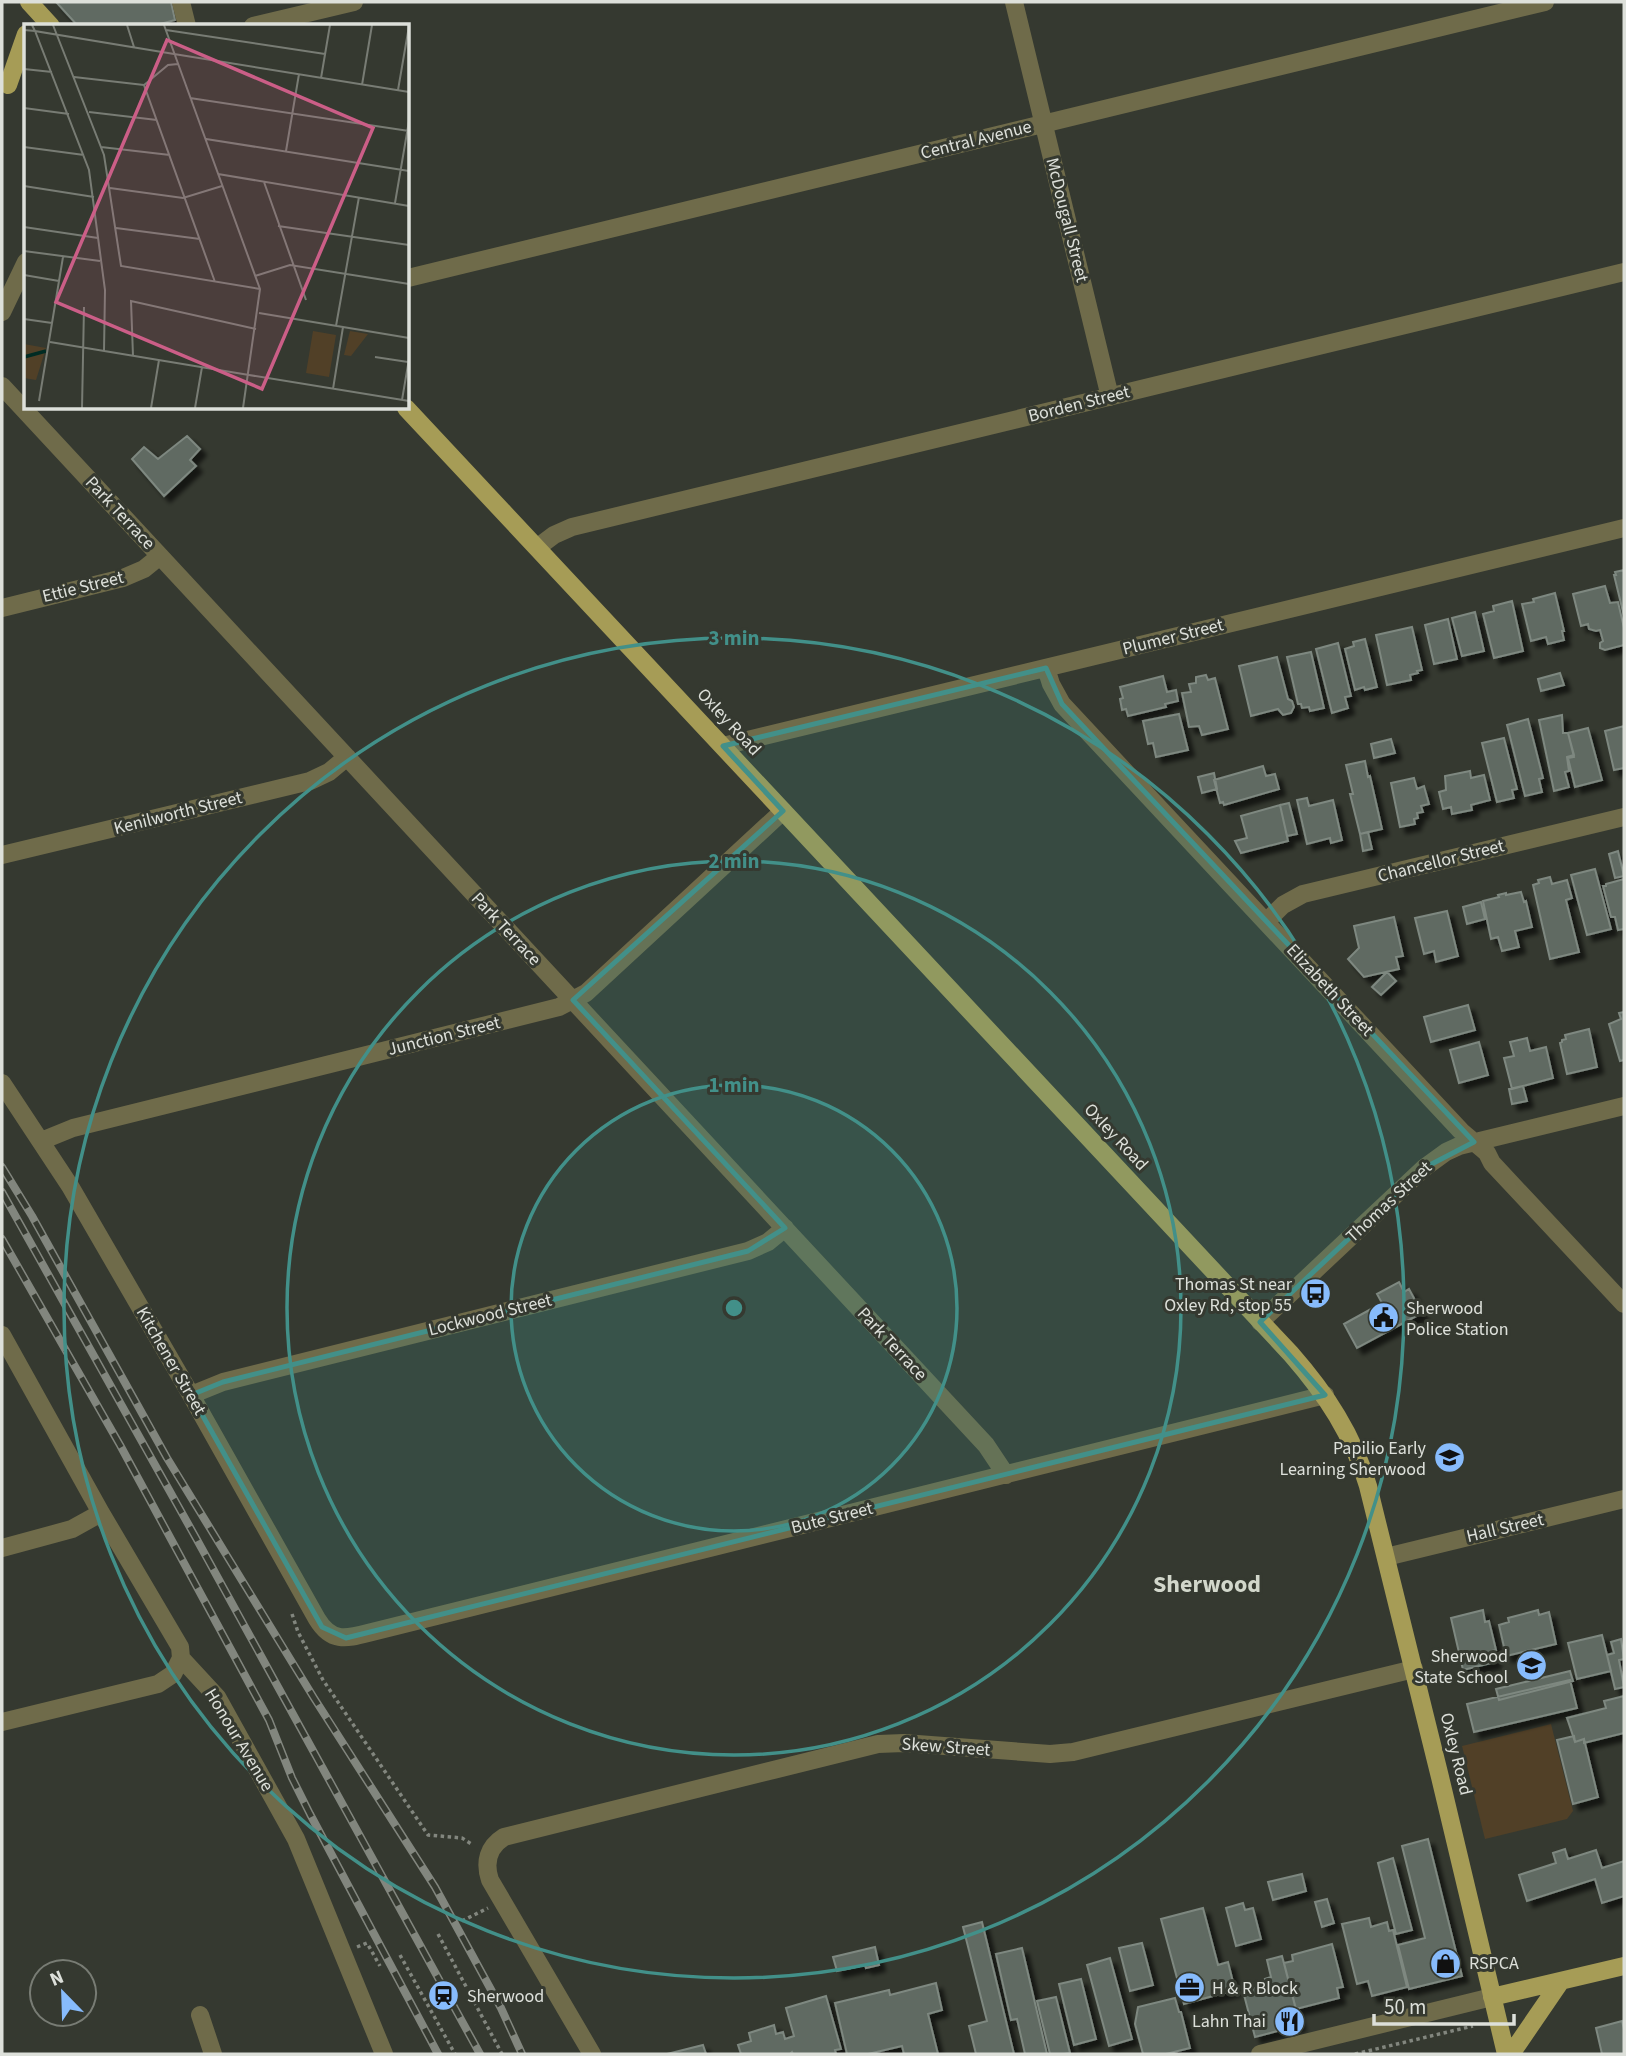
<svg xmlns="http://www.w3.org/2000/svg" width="1626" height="2056" viewBox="0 0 1626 2056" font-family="'Source Sans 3',sans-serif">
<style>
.green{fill:#514027}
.building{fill:#606a62;stroke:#7e8880;stroke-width:2;filter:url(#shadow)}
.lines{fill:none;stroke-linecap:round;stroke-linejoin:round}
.path{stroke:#82867e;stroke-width:3.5;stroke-dasharray:3.5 3.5;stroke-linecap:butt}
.minor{stroke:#6f6b4a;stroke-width:18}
.major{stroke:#a69c56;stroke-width:18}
.rail-casing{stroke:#82867e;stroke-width:8}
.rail{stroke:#353930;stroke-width:5;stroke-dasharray:16;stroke-linecap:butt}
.marked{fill:#429089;fill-opacity:0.2;stroke:#429089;stroke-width:5;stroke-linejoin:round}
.ring{fill:none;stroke:#429089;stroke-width:3.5}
.labels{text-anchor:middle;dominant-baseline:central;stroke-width:6;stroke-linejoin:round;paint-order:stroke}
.street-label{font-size:18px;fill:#dde0da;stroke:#353930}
.poi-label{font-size:18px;fill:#dde0da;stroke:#353930;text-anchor:end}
.district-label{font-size:24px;font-weight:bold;fill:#d2d7cb;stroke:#353930}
.inset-river{fill:none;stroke:#002b23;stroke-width:3.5}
.inset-road{fill:none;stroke:#787c74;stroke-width:2}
.view{fill:#cb5e87;fill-opacity:0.15;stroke:#cb5e87;stroke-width:3.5}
.inset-edge{fill:none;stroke:#dde0da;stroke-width:3.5}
.centre{fill:#429089;stroke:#353930;stroke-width:3.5}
.ring-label{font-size:21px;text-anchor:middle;font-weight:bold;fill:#429089;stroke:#353930;stroke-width:6;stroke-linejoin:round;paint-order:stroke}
</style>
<defs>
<filter id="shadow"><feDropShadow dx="6" dy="6" stdDeviation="2" flood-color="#0009"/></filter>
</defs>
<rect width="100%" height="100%" fill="#353930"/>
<!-- green -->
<path class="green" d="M 1551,1724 L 1573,1811 L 1567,1819 L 1485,1839 L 1462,1746 Z"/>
<!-- building -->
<path class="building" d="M 56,2 L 171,2 L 175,20 L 153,26 L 78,26 Z
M 187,436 L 200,449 L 190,460 L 196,466 L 164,496 L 132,459 L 144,447 L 158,459 Z
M 1624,570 L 1624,616 L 1614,575 L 1616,575 L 1615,572 Z
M 1605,586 L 1610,603 L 1618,602 L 1624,628 L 1624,645 L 1605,650 L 1600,648 L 1600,643 L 1603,641 L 1600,630 L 1596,631 L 1589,629 L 1588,624 L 1581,626 L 1573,594 Z
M 1555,593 L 1564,631 L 1562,631 L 1564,640 L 1548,644 L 1546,637 L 1531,641 L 1522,604 L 1534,602 L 1533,599 Z
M 1512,601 L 1523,651 L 1494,658 L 1483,614 L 1494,611 L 1493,606 Z
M 1475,612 L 1484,651 L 1462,656 L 1452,618 Z
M 1448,619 L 1457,659 L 1434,664 L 1425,625 Z
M 1412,627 L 1422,670 L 1417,671 L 1418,673 L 1410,675 L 1411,680 L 1387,685 L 1376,635 Z
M 1365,639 L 1377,687 L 1365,690 L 1364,687 L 1355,690 L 1345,649 L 1354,646 L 1353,642 Z
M 1338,643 L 1351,696 L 1345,697 L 1348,708 L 1332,713 L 1316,649 Z
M 1311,652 L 1324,708 L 1310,711 L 1309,707 L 1302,708 L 1301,704 L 1298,704 L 1287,657 Z
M 1277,657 L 1288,699 L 1292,701 L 1294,707 L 1291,713 L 1283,715 L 1278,709 L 1251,716 L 1239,666 Z
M 1560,673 L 1564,685 L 1541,691 L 1538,679 Z
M 1206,675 L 1208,680 L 1215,678 L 1228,729 L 1202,735 L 1199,726 L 1189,727 L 1182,693 L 1191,692 L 1189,684 L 1196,683 L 1196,677 Z
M 1163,676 L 1167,692 L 1176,690 L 1178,701 L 1165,704 L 1166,707 L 1128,716 L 1126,709 L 1122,710 L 1120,699 L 1123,698 L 1120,687 Z
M 1179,714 L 1188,750 L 1156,757 L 1153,743 L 1148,744 L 1143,721 Z
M 1562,715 L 1563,733 L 1568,733 L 1574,755 L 1567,757 L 1569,771 L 1565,772 L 1569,787 L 1554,791 L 1539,720 Z
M 1528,719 L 1543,778 L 1539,779 L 1542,792 L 1525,796 L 1507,725 Z
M 1624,726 L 1624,768 L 1614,770 L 1605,731 Z
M 1588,728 L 1602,780 L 1575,787 L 1568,758 L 1574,757 L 1568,733 Z
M 1504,738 L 1517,789 L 1512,790 L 1514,798 L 1497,802 L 1482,743 Z
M 1391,739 L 1395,753 L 1374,758 L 1371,744 Z
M 1365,761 L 1368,777 L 1370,776 L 1382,829 L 1360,834 L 1350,794 L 1353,794 L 1346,765 Z
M 1263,766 L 1266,776 L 1275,774 L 1279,789 L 1224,805 L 1223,802 L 1220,803 L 1214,780 Z
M 1470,771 L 1471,778 L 1484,775 L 1490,800 L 1471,805 L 1472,810 L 1452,814 L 1451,807 L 1443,809 L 1439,792 L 1446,790 L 1445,776 Z
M 1214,773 L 1217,789 L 1202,793 L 1198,777 Z
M 1414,778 L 1417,789 L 1424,786 L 1429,804 L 1421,806 L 1423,812 L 1417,813 L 1418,818 L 1414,819 L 1415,824 L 1400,827 L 1391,783 Z
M 1307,798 L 1309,806 L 1333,800 L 1342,840 L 1331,843 L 1330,838 L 1307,844 L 1297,800 Z
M 1289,803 L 1297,834 L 1287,836 L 1280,805 Z
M 1280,805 L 1288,841 L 1241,853 L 1235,841 L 1247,838 L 1241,816 Z
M 1368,832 L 1372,849 L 1363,851 L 1360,834 Z
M 1618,851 L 1624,876 L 1615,878 L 1609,854 Z
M 1595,869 L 1611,929 L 1587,935 L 1571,875 Z
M 1550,877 L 1552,884 L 1567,880 L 1572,898 L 1566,900 L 1579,952 L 1550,959 L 1533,885 L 1539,883 L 1538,880 Z
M 1624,879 L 1624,929 L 1618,930 L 1615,917 L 1611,917 L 1603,886 L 1606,886 L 1606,884 Z
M 1521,892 L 1524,902 L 1526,901 L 1532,927 L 1515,931 L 1519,947 L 1502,951 L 1498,937 L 1491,939 L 1483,901 L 1499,897 L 1498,895 L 1506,893 L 1506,895 Z
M 1481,902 L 1485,919 L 1467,924 L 1463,907 Z
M 1447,911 L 1458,956 L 1436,962 L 1434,951 L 1424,954 L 1415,918 Z
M 1394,917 L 1403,956 L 1396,957 L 1399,969 L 1364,977 L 1348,959 L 1359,948 L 1354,926 Z
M 1387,972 L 1396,981 L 1381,995 L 1372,987 Z
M 1468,1005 L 1475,1030 L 1431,1042 L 1424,1017 Z
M 1624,1012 L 1624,1060 L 1620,1061 L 1609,1024 L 1621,1019 L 1619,1013 Z
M 1589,1029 L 1597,1067 L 1567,1074 L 1560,1043 L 1562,1042 L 1562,1040 L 1566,1039 L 1565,1035 Z
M 1527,1038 L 1530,1051 L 1546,1047 L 1553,1078 L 1512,1089 L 1504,1058 L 1514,1056 L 1510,1042 Z
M 1479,1042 L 1488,1075 L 1459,1083 L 1450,1050 Z
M 1523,1086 L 1527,1101 L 1512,1104 L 1509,1089 Z
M 1399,1282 L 1404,1292 L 1409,1289 L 1422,1313 L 1357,1348 L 1344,1324 L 1382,1303 L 1377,1294 Z
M 1483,1610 L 1485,1622 L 1489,1621 L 1496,1650 L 1492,1651 L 1495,1662 L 1463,1670 L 1451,1618 Z
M 1538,1610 L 1539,1615 L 1549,1612 L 1556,1644 L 1506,1656 L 1499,1625 L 1509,1622 L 1508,1618 Z
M 1602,1635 L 1611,1671 L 1577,1679 L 1568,1643 Z
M 1621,1639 L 1624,1659 L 1619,1660 L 1624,1687 L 1615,1689 L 1607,1655 L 1614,1653 L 1611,1642 Z
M 1570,1671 L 1573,1681 L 1499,1700 L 1496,1689 Z
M 1570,1680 L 1577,1708 L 1474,1732 L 1467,1704 Z
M 1624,1696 L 1624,1733 L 1584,1743 L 1584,1739 L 1575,1742 L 1567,1718 L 1606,1708 L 1604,1701 Z
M 1574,1736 L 1575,1742 L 1584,1739 L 1598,1797 L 1573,1804 L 1557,1740 Z
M 1428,1839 L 1462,1976 L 1409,1989 L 1398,1945 L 1425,1938 L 1402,1846 Z
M 1565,1849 L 1568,1859 L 1596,1850 L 1602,1868 L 1624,1861 L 1624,1896 L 1602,1903 L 1595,1879 L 1527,1901 L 1519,1875 L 1556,1863 L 1553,1853 Z
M 1393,1858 L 1412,1930 L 1396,1934 L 1378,1863 Z
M 1302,1874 L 1306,1891 L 1273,1900 L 1268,1882 Z
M 1327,1899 L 1334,1923 L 1322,1927 L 1315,1902 Z
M 1243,1903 L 1245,1910 L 1253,1908 L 1261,1939 L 1236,1946 L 1226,1908 Z
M 1203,1908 L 1218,1965 L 1228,1962 L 1235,1990 L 1184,2004 L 1161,1919 Z
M 1369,1918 L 1371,1927 L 1387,1922 L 1389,1931 L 1393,1930 L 1407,1987 L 1372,1996 L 1368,1981 L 1357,1984 L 1342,1924 Z
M 982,1922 L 1014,2054 L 976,2054 L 969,2026 L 987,2021 L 963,1927 Z
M 1142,1943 L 1153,1985 L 1130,1991 L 1119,1948 Z
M 1332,1944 L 1343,1987 L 1337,1988 L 1339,1998 L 1296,2009 L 1284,1963 L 1293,1961 L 1292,1955 Z
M 875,1947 L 879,1965 L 866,1968 L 865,1965 L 837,1971 L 833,1957 Z
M 1022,1948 L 1047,2054 L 1025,2054 L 1017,2019 L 1011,2020 L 996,1954 Z
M 1282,1956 L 1300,2025 L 1255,2037 L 1243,1991 L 1267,1985 L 1265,1979 L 1271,1977 L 1267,1960 Z
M 1110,1958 L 1132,2039 L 1109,2046 L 1087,1965 Z
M 1081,1979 L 1096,2039 L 1074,2045 L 1059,1984 Z
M 936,1983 L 942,2010 L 928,2014 L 938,2054 L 904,2054 L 902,2046 L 868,2054 L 847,2054 L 835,2003 L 889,1990 L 890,1995 Z
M 826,1996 L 841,2049 L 835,2050 L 836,2054 L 793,2054 L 792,2052 L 790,2054 L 741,2054 L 738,2045 L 751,2041 L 749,2033 L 774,2025 L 776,2034 L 783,2032 L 785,2039 L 794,2036 L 786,2008 Z
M 1056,1997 L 1070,2053 L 1064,2054 L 1050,2054 L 1037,2001 Z
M 1175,1998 L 1179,2012 L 1181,2012 L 1190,2048 L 1166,2054 L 1143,2054 L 1135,2024 L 1138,2007 Z
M 1622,2021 L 1624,2029 L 1624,2054 L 1602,2054 L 1596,2028 Z
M 703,2045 L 706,2054 L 667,2054 Z"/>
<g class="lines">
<!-- path -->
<path class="path" d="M 292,1614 L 298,1632 L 323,1680 L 428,1835 L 462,1838 L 473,1845
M 462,1921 L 488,1908
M 438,1934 L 502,2054
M 357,1947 L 367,1943 L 380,1966
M 400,1955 L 455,2054
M 1355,2054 L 1473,2026"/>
<!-- minor -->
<path class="minor" d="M 181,2 L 187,26
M 1014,2 L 1110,397
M 253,26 L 354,2
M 408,278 L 1545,2
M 2,312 L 26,262
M 2,386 L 986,1445 L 1006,1475
M 538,547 L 554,535 L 572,527 L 1624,272
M 2,608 L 123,578 L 144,569 L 160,556
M 1046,668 L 1051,684 L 1062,704 L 1461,1131 L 1487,1153 L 1492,1163 L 1624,1304
M 723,746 L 1624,528
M 2,855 L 310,781 L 329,772 L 347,757
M 1266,922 L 1283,905 L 1303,894 L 1624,817
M 2,1083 L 70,1186 L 191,1395 L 317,1619 C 331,1642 345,1639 368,1633 L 1325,1395
M 41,1141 L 73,1128 L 559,1007 L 586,993 L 783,811
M 1260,1322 L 1424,1168 L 1446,1152 L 1459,1146 L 1624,1106
M 2,1335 L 101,1513 L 180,1647 L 181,1658 L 217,1697 L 296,1839 L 384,2054
M 191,1395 L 223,1382 L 748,1251 L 768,1242 L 785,1228
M 2,1548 L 72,1529 L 101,1513
M 1386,1557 L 1624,1499
M 2,1722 L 158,1684 L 173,1674 L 181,1658
M 200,2015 L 213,2054
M 592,2054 L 490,1880 C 484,1862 488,1847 504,1837 L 878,1744 L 904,1743 L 1050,1754 L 1073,1752 L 1414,1669
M 1260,2054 L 1492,1997"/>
<!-- major -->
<path class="major" d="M 29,2 L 51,26
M 8,85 L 26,34
M 406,408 L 1291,1354 C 1326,1394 1353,1435 1368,1486 L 1440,1777 L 1506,2054
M 1492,1997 L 1624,1966
M 1511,2054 L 1561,1981"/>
<defs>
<path id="rail" d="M 2,1167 L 32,1216 L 167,1458 L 314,1698 L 435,1887 L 501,2008 L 522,2054
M 2,1192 L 196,1538 L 480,2054
M 2,1239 L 120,1445 L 269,1720 L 292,1778 L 310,1814 L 438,2054"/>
</defs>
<!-- rail casing -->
<use href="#rail" class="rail-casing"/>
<!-- rail -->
<use href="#rail" class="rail"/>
</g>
<!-- marked area -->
<path class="marked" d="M 1046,668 L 1062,704 L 1474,1142 L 1424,1168 L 1260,1322 L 1325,1395 L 346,1638 L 322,1627 L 191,1395 L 223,1382 L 748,1251 L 785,1228 L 573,1000 L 783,811 L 723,746 Z"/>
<!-- distance rings -->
<circle cx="734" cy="1308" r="223" fill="#429089" fill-opacity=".12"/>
<g class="ring">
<circle cx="734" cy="1308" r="223"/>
<circle cx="734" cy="1308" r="447"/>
<circle cx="734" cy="1308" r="670"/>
</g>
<!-- icons -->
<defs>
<symbol id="bus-disc" viewBox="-11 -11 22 22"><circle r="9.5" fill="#87bbfc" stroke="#353930"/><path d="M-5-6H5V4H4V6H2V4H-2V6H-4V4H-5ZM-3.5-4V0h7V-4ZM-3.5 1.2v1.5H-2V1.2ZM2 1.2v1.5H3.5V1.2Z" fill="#111"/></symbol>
<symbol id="civic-disc" viewBox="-11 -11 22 22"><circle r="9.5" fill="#87bbfc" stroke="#353930"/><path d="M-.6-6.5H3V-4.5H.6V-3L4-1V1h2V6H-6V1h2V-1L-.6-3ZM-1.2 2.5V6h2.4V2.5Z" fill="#111"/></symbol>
<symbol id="school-disc" viewBox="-11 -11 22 22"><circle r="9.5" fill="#87bbfc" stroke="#353930"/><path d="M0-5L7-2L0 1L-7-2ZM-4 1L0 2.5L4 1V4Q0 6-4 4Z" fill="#111"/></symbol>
<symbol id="shop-disc" viewBox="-11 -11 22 22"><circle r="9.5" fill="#87bbfc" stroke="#353930"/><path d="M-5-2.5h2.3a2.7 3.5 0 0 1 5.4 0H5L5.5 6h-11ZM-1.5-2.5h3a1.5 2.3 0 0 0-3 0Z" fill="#111"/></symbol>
<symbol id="office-disc" viewBox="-11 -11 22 22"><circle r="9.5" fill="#87bbfc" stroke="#353930"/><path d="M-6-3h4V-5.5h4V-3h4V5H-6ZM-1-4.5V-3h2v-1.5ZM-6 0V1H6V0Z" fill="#111"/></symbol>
<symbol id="station-disc" viewBox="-11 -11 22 22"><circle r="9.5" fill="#87bbfc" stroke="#353930"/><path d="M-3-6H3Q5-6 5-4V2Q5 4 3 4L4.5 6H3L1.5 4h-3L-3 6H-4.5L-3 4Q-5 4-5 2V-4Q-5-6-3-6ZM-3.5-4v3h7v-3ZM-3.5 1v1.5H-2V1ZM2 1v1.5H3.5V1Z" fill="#111"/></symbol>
<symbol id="restaurant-disc" viewBox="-11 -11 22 22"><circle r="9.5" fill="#87bbfc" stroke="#353930"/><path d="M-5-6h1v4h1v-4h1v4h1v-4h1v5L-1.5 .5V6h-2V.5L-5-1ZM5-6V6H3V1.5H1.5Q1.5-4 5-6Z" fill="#111"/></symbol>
</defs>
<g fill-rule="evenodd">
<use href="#bus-disc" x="1298" y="1276" width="35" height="35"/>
<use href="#civic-disc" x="1366" y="1300" width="35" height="35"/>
<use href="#school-disc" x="1432" y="1440" width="35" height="35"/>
<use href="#school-disc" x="1514" y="1648" width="35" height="35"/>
<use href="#shop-disc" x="1428" y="1946" width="35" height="35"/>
<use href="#office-disc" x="1172" y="1970" width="35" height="35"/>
<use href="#station-disc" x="426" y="1978" width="35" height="35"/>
<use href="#restaurant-disc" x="1272" y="2004" width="35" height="35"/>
</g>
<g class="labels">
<!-- street labels -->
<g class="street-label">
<text transform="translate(976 140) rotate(-14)">Central Avenue</text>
<text transform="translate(1067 220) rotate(76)">McDougall Street</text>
<text transform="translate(1079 404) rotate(-14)">Borden Street</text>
<text transform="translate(120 513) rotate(47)">Park Terrace</text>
<text transform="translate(83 587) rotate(-14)">Ettie Street</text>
<text transform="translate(1173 637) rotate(-14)">Plumer Street</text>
<text transform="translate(729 722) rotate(47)">Oxley Road</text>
<text transform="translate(178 813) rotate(-14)">Kenilworth Street</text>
<text transform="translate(1441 861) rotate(-14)">Chancellor Street</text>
<text transform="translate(506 929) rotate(47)">Park Terrace</text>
<text transform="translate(1330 990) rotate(47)">Elizabeth Street</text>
<text transform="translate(444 1036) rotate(-14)">Junction Street</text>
<text transform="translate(1116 1137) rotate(47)">Oxley Road</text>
<text transform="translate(1389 1202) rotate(-43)">Thomas Street</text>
<text transform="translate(490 1315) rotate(-14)">Lockwood Street</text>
<text transform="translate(892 1344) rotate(47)">Park Terrace</text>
<text transform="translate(171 1361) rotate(60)">Kitchener Street</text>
<text transform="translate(832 1518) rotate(-14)">Bute Street</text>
<text transform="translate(1505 1528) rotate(-13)">Hall Street</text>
<text transform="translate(239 1740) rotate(59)">Honour Avenue</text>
<text transform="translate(946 1747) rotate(4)">Skew Street</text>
<text transform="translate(1456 1754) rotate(76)">Oxley Road</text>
</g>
<!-- poi labels -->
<g class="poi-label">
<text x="1292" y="1284">Thomas St near<tspan x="1292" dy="21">Oxley Rd, stop 55</tspan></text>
<text x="1406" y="1308" text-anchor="start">Sherwood<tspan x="1406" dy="21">Police Station</tspan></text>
<text x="1426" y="1448">Papilio Early<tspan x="1426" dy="21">Learning Sherwood</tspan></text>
<text x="1508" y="1656">Sherwood<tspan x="1508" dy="21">State School</tspan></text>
<text x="1469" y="1963" text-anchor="start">RSPCA</text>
<text x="1212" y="1988" text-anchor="start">H &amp; R Block</text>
<text x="467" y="1996" text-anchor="start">Sherwood</text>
<text x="1266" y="2021">Lahn Thai</text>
</g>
<!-- district labels -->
<g class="district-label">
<text x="1207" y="1584">Sherwood</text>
</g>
</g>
<!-- overview -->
<g transform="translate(24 24)">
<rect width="385" height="385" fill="#353930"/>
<path d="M 289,307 L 312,311 L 305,353 L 282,349 ZM 326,307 L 344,310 L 327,332 L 320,331 ZM 0,320 L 22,324 L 12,356 L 0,354 Z" fill="#514027"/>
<path class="inset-river" d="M 0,333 L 22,327"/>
<path class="inset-road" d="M 8,1 L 11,7 L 150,30M 29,1 L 80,131 L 97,242 L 236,265M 103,1 L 110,23M 140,1 L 236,265 L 219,384M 0,6 L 11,7 L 65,146 L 81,266 L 80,327M 142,6 L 301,30M 150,30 L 385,68M 154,40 L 144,41 L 120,61 L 191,258M 0,45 L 28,48M 50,53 L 120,61M 297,54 L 306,1M 338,61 L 348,1M 374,66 L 385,2M 166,74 L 385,107M 0,84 L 45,90M 65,88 L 133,96M 182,115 L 385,147M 0,123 L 60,131M 77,123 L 146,131M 262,127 L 275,50M 194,150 L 385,182M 240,158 L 282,276M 0,162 L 70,173M 86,164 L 159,174 L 198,162M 371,179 L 385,97M 254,202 L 385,221M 0,203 L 74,214M 92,204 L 176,215M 0,227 L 76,237M 0,251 L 35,257M 231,252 L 266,241 L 385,260M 235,289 L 385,314M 0,295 L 28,299M 312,302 L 335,173M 26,318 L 225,351M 109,332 L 107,277 L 232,305M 351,333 L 384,338M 225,351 L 385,377M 309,365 L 319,303M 378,376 L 385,335M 15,377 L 39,233M 58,384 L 60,283M 127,384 L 135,336M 171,384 L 178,343"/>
<path class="view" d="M 143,16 L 349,104 L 238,365 L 32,278 Z"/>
<rect width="385" height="385" class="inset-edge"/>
</g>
<circle cx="734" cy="1308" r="10" class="centre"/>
<g class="ring-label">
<text x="734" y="645">3 min</text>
<text x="734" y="868">2 min</text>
<text x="734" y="1092">1 min</text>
</g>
<!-- border -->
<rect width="1626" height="2056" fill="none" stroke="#dde0da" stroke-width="7"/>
<!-- north arrow -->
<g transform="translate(63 1993) rotate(337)"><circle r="33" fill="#353930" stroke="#787c74" stroke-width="2"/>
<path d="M0-5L12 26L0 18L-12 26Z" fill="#87bbfc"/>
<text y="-10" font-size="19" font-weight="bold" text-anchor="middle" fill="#dde0da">N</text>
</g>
<!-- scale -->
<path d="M1374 2014v10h140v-10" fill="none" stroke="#dde0da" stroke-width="3.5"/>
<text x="1384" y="2014" font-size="21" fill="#dde0da" stroke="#353930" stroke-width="5" paint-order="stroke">50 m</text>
</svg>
